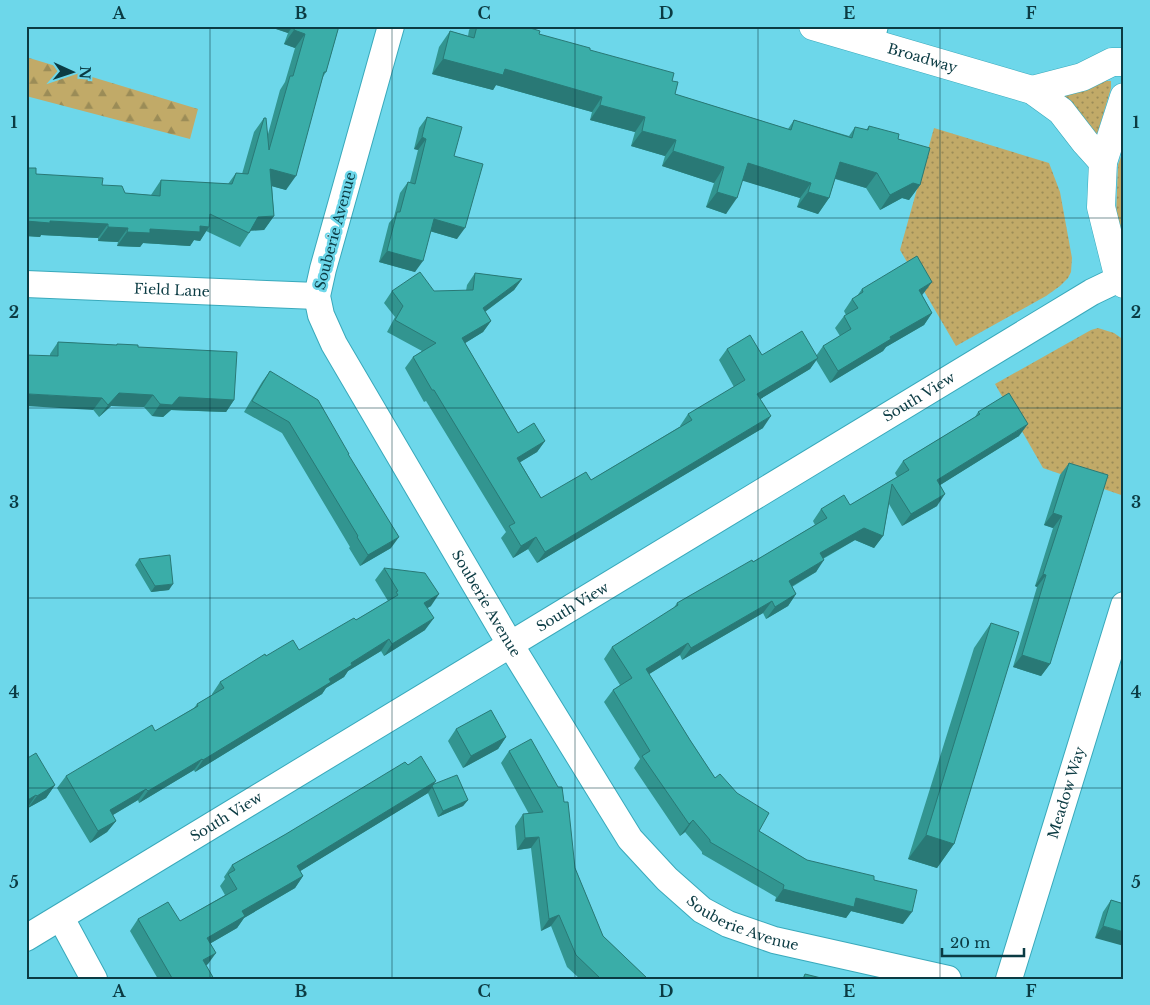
<svg xmlns="http://www.w3.org/2000/svg" width="1150" height="1005" viewBox="0 0 1150 1005" font-family="'Libre Baskerville',serif">
<style>
.green{fill:url(#green-dots)}
.forest{fill:url(#forest-firs)}
.lines{fill:none;stroke-linecap:round;stroke-linejoin:round}
.lane-casing{stroke:#39a9bb;stroke-width:16}
.street-casing{stroke:#39a9bb;stroke-width:28}
.secondary-casing{stroke:#39a9bb;stroke-width:29}
.lane{stroke:#fff;stroke-width:14}
.street{stroke:#fff;stroke-width:26}
.secondary{stroke:#fff;stroke-width:28}
.wall{fill:#329590}
.shaded-wall{fill:#297976}
.building{fill:#3aada8;stroke:#297976}
.grid{fill:none;stroke:#0b3b43;stroke-width:1;stroke-opacity:0.55}
.labels{text-anchor:middle;dominant-baseline:central;stroke-width:5;stroke-linejoin:round;paint-order:stroke}
.street-label{font-size:14px;fill:#0b3b43;stroke:#6dd7ea}
.neatline{fill:none;stroke:#0b3b43;stroke-width:2}
.grid-label{font-size:16px;text-anchor:middle;font-weight:bold;fill:#0b3b43}
</style>
<defs>
<pattern id="green-dots" width="8" height="8" patternUnits="userSpaceOnUse" patternTransform="scale(1.25)"><rect width="8" height="8" fill="#c1aa68"/><path d="M2 2h.1M6 6h.1" fill="none" stroke="#9b8c57" stroke-width="1.8" stroke-linecap="round"/></pattern>
<pattern id="forest-firs" width="22" height="20" patternUnits="userSpaceOnUse" patternTransform="scale(1.25)"><rect width="22" height="20" fill="#c1aa68"/><path d="M5 1l3.5 6h-7zM16 11l3.5 6h-7z" fill="#9b8c57"/></pattern>
</defs>
<rect width="100%" height="100%" fill="#6dd7ea"/>
<!-- green -->
<path class="green" d="M 1104,81 L 1111,81 L 1111,88 L 1096,138 L 1056,96 L 1084,89 Z
M 934,128 L 1049,163 L 1060,192 L 1072,258 L 1071,272 L 1068,278 L 1060,286 L 1046,296 L 956,346 L 900,250 Z
M 1124,148 L 1124,241 L 1116,217 L 1118,165 Z
M 1098,328 L 1114,333 L 1124,340 L 1124,496 L 1043,468 L 995,384 L 1091,330 Z"/>
<!-- forest -->
<path class="forest" d="M 26,57 L 198,109 L 190,139 L 26,96 Z"/>
<g class="lines">
<defs>
<path id="lane" d="M 876,45 L 881,26"/>
<g id="street">
<path id="s1" d="M 391,26 L 323,269 L 317,296 L 321,315 L 334,344 L 510,644 L 630,839 L 667,879 L 702,910 L 728,924 L 774,940 L 948,979"/>
<path id="s2" d="M 26,284 L 317,296"/>
<path d="M 61,918 L 94,979"/>
<path id="s3" d="M 26,938 L 1092,292 L 1119,279"/>
<path id="s4" d="M 1009,979 L 1124,605"/>
</g>
<g id="secondary">
<path id="s5" d="M 813,26 L 1032,90 L 1061,111 L 1085,142 L 1103,162"/>
<path d="M 1032,90 L 1082,77 L 1112,62 L 1124,62"/>
<path d="M 1124,97 L 1103,162 L 1101,207 L 1119,279 L 1124,284"/>
</g>
</defs>
<!-- lane casing -->
<use href="#lane" class="lane-casing"/>
<!-- street casing -->
<use href="#street" class="street-casing"/>
<!-- secondary casing -->
<use href="#secondary" class="secondary-casing"/>
<!-- lane -->
<use href="#lane" class="lane"/>
<!-- street -->
<use href="#street" class="street"/>
<!-- secondary -->
<use href="#secondary" class="secondary"/>
</g>
<!-- wall -->
<path class="wall" d="M 277,26 L 339,26 L 326,72 L 323,77 L 286,190 L 272,186 L 274,216 L 264,230 L 251,230 L 240,247 L 206,231 L 200,241 L 194,240 L 190,246 L 143,243 L 140,247 L 117,246 L 118,242 L 98,241 L 98,238 L 41,235 L 40,237 L 26,236 L 26,168 L 36,174 L 102,185 L 125,193 L 151,195 L 161,180 L 228,184 L 236,173 L 242,174 L 254,132 L 264,118 L 268,134 L 280,90 L 285,82 L 295,48 L 284,44 L 288,33 L 276,29 Z
M 472,26 L 524,26 L 539,34 L 590,50 L 672,81 L 675,94 L 788,129 L 794,120 L 849,136 L 855,127 L 866,130 L 869,126 L 898,139 L 920,185 L 909,200 L 902,198 L 880,210 L 866,188 L 835,179 L 829,198 L 818,214 L 797,207 L 800,198 L 742,180 L 726,214 L 706,207 L 714,183 L 662,166 L 665,156 L 631,146 L 635,132 L 590,120 L 592,112 L 496,85 L 493,90 L 432,74 L 439,47 L 450,31 L 468,36 L 469,30 Z
M 427,117 L 454,156 L 457,239 L 430,231 L 415,272 L 379,262 L 389,223 L 394,217 L 400,193 L 408,182 L 410,182 L 418,150 L 414,149 L 419,128 Z
M 475,273 L 522,279 L 514,290 L 485,312 L 491,321 L 483,332 L 465,343 L 518,433 L 545,441 L 537,452 L 520,462 L 541,498 L 591,480 L 681,426 L 680,426 L 688,414 L 734,387 L 719,360 L 727,349 L 762,355 L 816,356 L 823,346 L 840,336 L 835,328 L 844,316 L 846,315 L 844,311 L 852,299 L 857,296 L 862,289 L 923,294 L 922,295 L 932,313 L 924,325 L 886,347 L 883,351 L 830,383 L 816,360 L 810,369 L 760,399 L 763,428 L 537,563 L 528,549 L 513,558 L 501,538 L 506,532 L 426,401 L 424,402 L 405,368 L 413,357 L 422,351 L 387,332 L 395,317 L 384,303 L 392,291 L 466,291 L 467,285 Z
M 58,342 L 116,345 L 117,344 L 138,347 L 234,400 L 226,412 L 171,410 L 163,417 L 152,416 L 144,407 L 111,406 L 99,417 L 50,356 L 50,354 Z
M 270,371 L 348,455 L 391,548 L 360,566 L 349,548 L 350,547 L 282,433 L 244,412 L 262,382 Z
M 978,412 L 1019,436 L 940,485 L 937,506 L 902,526 L 889,504 L 883,536 L 874,548 L 855,540 L 823,559 L 816,572 L 792,587 L 796,594 L 788,606 L 766,619 L 763,613 L 682,660 L 680,655 L 649,674 L 690,740 L 715,778 L 759,831 L 807,860 L 874,880 L 903,924 L 851,911 L 846,918 L 775,901 L 776,897 L 702,854 L 702,852 L 685,832 L 680,836 L 634,768 L 640,759 L 604,702 L 613,690 L 620,685 L 604,659 L 612,647 L 673,609 L 677,603 L 753,562 L 815,525 L 813,521 L 821,509 L 850,505 L 897,477 L 895,473 L 903,461 L 975,417 Z
M 1069,463 L 1050,664 L 1041,676 L 1013,667 L 1037,587 L 1035,586 L 1053,528 L 1044,525 L 1060,475 Z
M 139,559 L 169,590 L 151,592 L 135,565 Z
M 384,568 L 431,606 L 427,608 L 425,630 L 384,656 L 381,651 L 348,671 L 344,677 L 326,688 L 322,694 L 195,772 L 194,770 L 139,803 L 138,800 L 113,815 L 116,821 L 107,832 L 90,843 L 57,788 L 66,776 L 155,731 L 194,708 L 197,704 L 212,695 L 212,694 L 220,682 L 266,656 L 299,650 L 356,620 L 388,601 L 375,580 Z
M 991,623 L 954,844 L 937,868 L 908,859 L 974,648 Z
M 456,729 L 506,737 L 498,749 L 463,768 L 448,741 Z
M 509,751 L 564,802 L 575,868 L 603,936 L 648,979 L 580,979 L 567,967 L 551,926 L 541,931 L 531,848 L 517,850 L 515,826 L 523,814 L 529,814 L 501,763 Z
M 26,759 L 55,785 L 46,798 L 28,808 L 28,807 L 26,808 Z
M 408,765 L 434,784 L 468,800 L 463,806 L 438,817 L 428,793 L 300,871 L 303,876 L 295,888 L 244,918 L 237,928 L 211,943 L 208,964 L 206,965 L 214,979 L 158,979 L 130,931 L 138,919 L 180,921 L 225,895 L 220,886 L 225,879 L 224,877 L 232,865 Z
M 1111,900 L 1124,904 L 1095,938 L 1103,912 Z"/>
<!-- shaded-wall -->
<path class="shaded-wall" d="M 278,26 L 293,26 L 288,33 L 276,29 Z
M 294,30 L 305,34 L 295,48 L 284,44 Z
M 443,59 L 505,69 L 602,97 L 592,112 L 496,85 L 493,90 L 432,74 Z
M 600,105 L 645,117 L 635,132 L 590,120 Z
M 642,131 L 676,140 L 665,156 L 631,146 Z
M 422,137 L 426,139 L 418,150 L 414,149 Z
M 673,151 L 724,167 L 714,183 L 662,166 Z
M 840,162 L 877,173 L 866,188 L 830,177 Z
M 748,163 L 811,183 L 800,198 L 737,179 Z
M 270,169 L 296,176 L 286,190 L 260,183 Z
M 913,183 L 920,185 L 909,200 L 902,198 L 880,210 L 890,195 Z
M 717,192 L 737,198 L 726,214 L 706,207 Z
M 808,192 L 829,198 L 818,214 L 797,207 Z
M 274,216 L 264,230 L 248,231 L 258,217 Z
M 434,219 L 465,228 L 457,239 L 426,230 Z
M 26,221 L 50,221 L 108,224 L 98,238 L 41,235 L 40,237 L 26,236 Z
M 200,226 L 209,227 L 200,241 L 194,240 L 190,246 L 143,243 L 140,247 L 117,246 L 127,232 L 150,229 Z
M 108,227 L 128,228 L 118,242 L 98,241 Z
M 387,251 L 423,261 L 415,272 L 379,262 Z
M 522,279 L 514,290 L 475,319 L 483,308 Z
M 932,282 L 923,294 L 910,302 L 919,290 Z
M 932,313 L 924,325 L 886,347 L 883,351 L 830,383 L 838,371 L 890,337 Z
M 491,321 L 483,332 L 454,350 L 462,338 Z
M 818,358 L 810,369 L 749,406 L 757,394 Z
M 119,393 L 153,395 L 144,407 L 111,406 L 99,417 L 108,405 Z
M 29,394 L 102,398 L 93,410 L 26,406 L 26,398 Z
M 179,397 L 234,400 L 226,412 L 171,410 L 163,417 L 152,416 L 160,404 Z
M 771,416 L 763,428 L 537,563 L 545,552 Z
M 1028,424 L 1019,436 L 929,492 L 937,480 Z
M 545,441 L 537,452 L 509,469 L 517,458 Z
M 945,494 L 937,506 L 902,526 L 911,514 Z
M 1053,513 L 1062,516 L 1053,528 L 1044,525 Z
M 864,528 L 883,536 L 874,548 L 855,540 L 811,565 L 820,553 Z
M 399,537 L 391,548 L 360,566 L 368,555 Z
M 536,537 L 528,549 L 513,558 L 521,546 Z
M 824,560 L 816,572 L 780,593 L 789,581 Z
M 1043,574 L 1046,575 L 1037,587 L 1035,586 Z
M 173,584 L 169,590 L 151,592 L 155,586 Z
M 439,594 L 431,606 L 416,615 L 424,603 Z
M 796,594 L 788,606 L 766,619 L 775,607 Z
M 772,601 L 763,613 L 682,660 L 691,648 Z
M 434,618 L 425,630 L 384,656 L 392,644 Z
M 389,639 L 381,651 L 348,671 L 344,677 L 326,688 L 322,694 L 195,772 L 203,760 L 329,679 L 351,663 Z
M 688,643 L 680,655 L 638,681 L 646,669 Z
M 1022,655 L 1050,664 L 1041,676 L 1013,667 Z
M 506,737 L 498,749 L 463,768 L 471,756 Z
M 202,759 L 194,770 L 139,803 L 148,791 Z
M 436,781 L 428,793 L 289,878 L 297,866 Z
M 55,785 L 46,798 L 28,808 L 37,796 Z
M 146,789 L 138,800 L 101,822 L 110,810 Z
M 36,795 L 28,807 L 26,808 L 26,801 Z
M 468,800 L 463,806 L 438,817 L 443,811 Z
M 693,820 L 685,832 L 680,836 L 689,824 Z
M 116,821 L 107,832 L 90,843 L 98,831 Z
M 926,835 L 954,844 L 937,868 L 908,859 Z
M 539,837 L 531,848 L 517,850 L 525,838 Z
M 303,876 L 295,888 L 244,918 L 237,928 L 199,950 L 207,938 L 242,911 Z
M 783,889 L 856,898 L 912,912 L 903,924 L 851,911 L 846,918 L 775,901 Z
M 559,915 L 551,926 L 541,931 L 549,919 Z
M 1103,926 L 1124,932 L 1124,946 L 1095,938 Z
M 216,953 L 208,964 L 195,972 L 203,960 Z"/>
<!-- building -->
<path class="building" d="M 295,26 L 339,26 L 326,72 L 324,72 L 296,176 L 270,169 L 274,216 L 258,217 L 249,233 L 210,214 L 209,227 L 200,226 L 200,232 L 150,229 L 150,233 L 127,232 L 128,228 L 108,227 L 108,224 L 50,221 L 50,223 L 26,221 L 26,168 L 36,168 L 36,174 L 103,178 L 102,185 L 122,186 L 125,193 L 160,196 L 161,180 L 232,184 L 236,173 L 248,174 L 264,118 L 266,118 L 269,150 L 290,76 L 293,76 L 305,34 L 294,30 Z
M 477,26 L 524,26 L 540,31 L 539,34 L 590,48 L 590,50 L 674,73 L 672,81 L 678,82 L 675,94 L 791,130 L 794,120 L 852,138 L 855,127 L 868,130 L 869,126 L 899,134 L 898,139 L 930,148 L 920,185 L 913,183 L 890,195 L 877,173 L 840,162 L 829,198 L 808,192 L 811,183 L 748,163 L 737,198 L 717,192 L 724,167 L 673,151 L 676,140 L 642,131 L 645,117 L 600,105 L 602,97 L 505,69 L 503,75 L 443,59 L 450,31 L 474,38 Z
M 427,117 L 462,127 L 454,156 L 483,164 L 465,228 L 434,219 L 423,261 L 387,251 L 397,212 L 400,212 L 408,182 L 415,184 L 426,139 L 422,137 Z
M 917,256 L 932,282 L 919,290 L 932,313 L 890,337 L 891,339 L 838,371 L 823,346 L 851,329 L 844,316 L 858,308 L 852,299 L 863,292 L 862,289 Z
M 420,272 L 434,291 L 473,290 L 475,273 L 522,279 L 483,308 L 491,321 L 462,338 L 518,433 L 534,423 L 545,441 L 517,458 L 541,498 L 586,472 L 591,480 L 692,420 L 688,414 L 745,380 L 727,349 L 750,335 L 762,355 L 802,331 L 818,358 L 757,394 L 771,416 L 545,552 L 536,537 L 521,546 L 509,526 L 515,523 L 434,390 L 432,390 L 413,357 L 436,343 L 395,320 L 403,306 L 392,291 Z
M 58,342 L 117,345 L 117,344 L 138,345 L 138,347 L 237,352 L 234,400 L 179,397 L 172,405 L 160,404 L 153,395 L 119,393 L 108,405 L 102,398 L 29,394 L 29,399 L 26,399 L 26,355 L 58,356 Z
M 270,371 L 318,400 L 349,454 L 348,454 L 399,537 L 368,555 L 357,537 L 358,536 L 289,422 L 252,401 Z
M 1009,393 L 1028,424 L 937,480 L 945,494 L 911,514 L 892,484 L 883,536 L 864,528 L 820,553 L 824,560 L 789,581 L 796,594 L 775,607 L 772,601 L 691,648 L 688,643 L 646,669 L 690,740 L 715,778 L 720,774 L 737,793 L 769,813 L 759,831 L 807,860 L 874,876 L 874,880 L 917,890 L 912,912 L 856,898 L 854,907 L 783,889 L 784,885 L 710,842 L 710,840 L 693,820 L 689,824 L 642,756 L 650,751 L 613,690 L 632,678 L 612,647 L 678,605 L 677,603 L 752,560 L 753,562 L 827,518 L 821,509 L 844,495 L 850,505 L 909,470 L 903,461 L 980,414 L 978,412 Z
M 1069,463 L 1108,475 L 1050,664 L 1022,655 L 1046,575 L 1043,574 L 1062,516 L 1053,513 Z
M 170,555 L 173,584 L 155,586 L 139,559 Z
M 384,568 L 425,573 L 439,594 L 424,603 L 434,618 L 392,644 L 389,639 L 351,663 L 352,665 L 329,679 L 331,682 L 203,760 L 202,759 L 148,791 L 146,789 L 110,810 L 116,821 L 98,831 L 66,776 L 152,725 L 155,731 L 198,706 L 197,704 L 224,688 L 220,682 L 265,654 L 266,656 L 293,640 L 299,650 L 354,618 L 356,620 L 398,595 L 396,592 L 398,591 Z
M 991,623 L 1019,632 L 954,844 L 926,835 Z
M 491,710 L 506,737 L 471,756 L 456,729 Z
M 531,739 L 558,787 L 562,787 L 564,802 L 568,802 L 575,868 L 603,936 L 648,979 L 601,979 L 576,955 L 559,915 L 549,919 L 539,837 L 525,838 L 523,814 L 543,812 L 509,751 Z
M 36,753 L 55,785 L 37,796 L 36,795 L 26,801 L 26,759 Z
M 421,756 L 436,781 L 297,866 L 303,876 L 242,911 L 245,916 L 207,938 L 216,953 L 203,960 L 214,979 L 172,979 L 172,978 L 138,919 L 168,902 L 180,921 L 237,889 L 228,874 L 235,870 L 232,865 L 286,834 L 405,762 L 408,765 Z
M 457,775 L 468,800 L 443,811 L 432,786 L 434,784 Z
M 1111,900 L 1124,904 L 1124,932 L 1103,926 Z
M 805,974 L 825,979 L 803,979 Z"/>
<!-- grid -->
<path class="grid" d="M 210,26 L 210,979M 392,26 L 392,979M 575,26 L 575,979M 758,26 L 758,979M 940,26 L 940,979M 26,218 L 1124,218M 26,408 L 1124,408M 26,598 L 1124,598M 26,788 L 1124,788"/>
<g class="labels">
<!-- street labels -->
<g class="street-label">
<text stroke="none"><textPath href="#s5" startOffset="114">Broadway</textPath></text>
<text transform="translate(335 231) rotate(-75)">Souberie Avenue</text>
<text stroke="none"><textPath href="#s2" startOffset="146">Field Lane</textPath></text>
<text stroke="none"><textPath href="#s3" startOffset="1044">South View</textPath></text>
<text stroke="none"><textPath href="#s1" startOffset="632">Souberie Avenue</textPath></text>
<text stroke="none"><textPath href="#s3" startOffset="639">South View</textPath></text>
<text stroke="none"><textPath href="#s4" startOffset="195">Meadow Way</textPath></text>
<text stroke="none"><textPath href="#s3" startOffset="234">South View</textPath></text>
<text stroke="none"><textPath href="#s1" startOffset="1052">Souberie Avenue</textPath></text>
</g>
</g>
<!-- border -->
<rect width="1150" height="1005" fill="none" stroke="#6dd7ea" stroke-width="55"/>
<!-- north arrow -->
<g transform="translate(72 72) rotate(93)" stroke="#6dd7ea" stroke-width="4" paint-order="stroke">
<path d="M0-4L9 19L0 12L-9 19Z" fill="#0b3b43"/>
<text y="-8" font-size="14" font-weight="bold" text-anchor="middle" fill="#0b3b43">N</text>
</g>
<!-- scale -->
<path d="M942 948v8h82v-8" fill="none" stroke="#0b3b43" stroke-width="2.5"/>
<text x="950" y="948" font-size="15" fill="#0b3b43" stroke="#6dd7ea" stroke-width="4" paint-order="stroke">20 m</text>
<rect x="28" y="28" width="1094" height="950" class="neatline"/>
<g class="grid-label">
<text x="119" y="19">A</text>
<text x="301" y="19">B</text>
<text x="484" y="19">C</text>
<text x="666" y="19">D</text>
<text x="849" y="19">E</text>
<text x="1031" y="19">F</text>
<text x="14" y="128">1</text>
<text x="1136" y="128">1</text>
<text x="14" y="318">2</text>
<text x="1136" y="318">2</text>
<text x="14" y="508">3</text>
<text x="1136" y="508">3</text>
<text x="14" y="698">4</text>
<text x="1136" y="698">4</text>
<text x="14" y="888">5</text>
<text x="1136" y="888">5</text>
<text x="119" y="997">A</text>
<text x="301" y="997">B</text>
<text x="484" y="997">C</text>
<text x="666" y="997">D</text>
<text x="849" y="997">E</text>
<text x="1031" y="997">F</text>
</g>
</svg>
